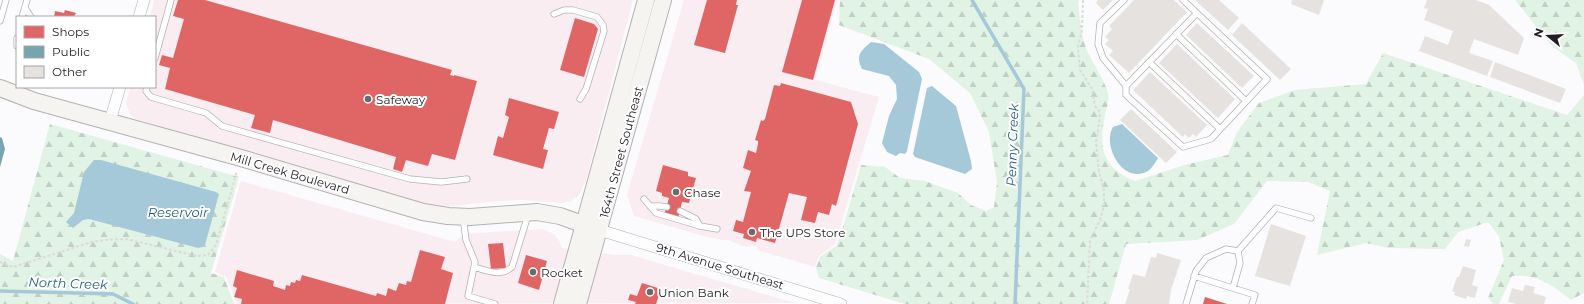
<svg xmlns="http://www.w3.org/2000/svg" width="1584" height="304" viewBox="0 0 1584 304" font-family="Montserrat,sans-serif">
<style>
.commercial{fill:#f9edf2}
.forest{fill:url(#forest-firs)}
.water{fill:#a5c9d9}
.shops{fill:#e06666}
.public{fill:#76a5af}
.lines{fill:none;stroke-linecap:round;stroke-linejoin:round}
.stream{stroke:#a5c9d9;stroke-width:3.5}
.building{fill:#e6e2e0}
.lane-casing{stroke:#b3b1b4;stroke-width:7}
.street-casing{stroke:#b3b1b4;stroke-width:12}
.secondary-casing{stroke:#b3b1b4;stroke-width:18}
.path{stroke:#dcdbdc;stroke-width:2;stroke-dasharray:3 2;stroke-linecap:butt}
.lane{stroke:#fefeff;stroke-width:5.5}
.street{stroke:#fefeff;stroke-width:11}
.secondary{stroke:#f6f4f1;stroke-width:16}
.poi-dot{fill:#6d6a6e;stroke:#fff;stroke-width:1.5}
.labels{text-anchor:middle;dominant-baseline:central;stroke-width:4;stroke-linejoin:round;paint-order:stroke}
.poi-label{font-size:12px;fill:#201c22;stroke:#fff;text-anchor:start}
.street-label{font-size:12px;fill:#201c22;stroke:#fff}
.water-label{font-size:13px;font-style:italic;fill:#1f5f77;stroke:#fff}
</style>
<defs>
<pattern id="forest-firs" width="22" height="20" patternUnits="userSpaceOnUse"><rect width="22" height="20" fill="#e1f3e5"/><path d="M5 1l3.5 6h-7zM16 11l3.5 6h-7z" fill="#c1d0c4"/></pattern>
</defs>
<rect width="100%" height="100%" fill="#fbfafc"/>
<!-- commercial -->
<path class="commercial" d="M 154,0 L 633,0 L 586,180 L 579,195 L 571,201 L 562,203 L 522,200 L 498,201 L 443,207 L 400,198 L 136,119 L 131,116 L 126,104 L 130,87 L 155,87 L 155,17 L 150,17 Z
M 684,0 L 837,0 L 815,80 L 879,97 L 836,241 L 834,245 L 819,256 L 815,267 L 757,250 L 757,246 L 745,247 L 728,240 L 723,240 L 707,237 L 634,216 L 627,195 Z
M 241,181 L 455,242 L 464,234 L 542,229 L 554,234 L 559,241 L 562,248 L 615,255 L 631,255 L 795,303 L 237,304 L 226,277 L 215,272 Z"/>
<!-- forest -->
<path class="forest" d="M 840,0 L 1079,0 L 1078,2 C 1080,19 1081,37 1088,53 C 1093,63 1107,85 1108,94 C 1110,100 1106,109 1105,115 C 1098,147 1102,168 1135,181 L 1188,164 L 1228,155 L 1237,132 L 1259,103 L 1295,90 L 1366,84 L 1383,53 L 1567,115 L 1584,95 L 1584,293 L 1571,300 C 1552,285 1538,274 1512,276 L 1499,304 L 1493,304 L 1488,298 L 1504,260 L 1499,236 L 1488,222 L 1458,232 L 1445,249 L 1388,248 L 1366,243 L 1317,255 L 1330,191 L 1308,182 L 1267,181 L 1234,224 L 1197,240 L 1126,244 L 1109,304 L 905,304 L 819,278 L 816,268 L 820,257 L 836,246 L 841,234 L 861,165 L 885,167 L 900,178 L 925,181 L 958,193 L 971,205 L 986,211 L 994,207 L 997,183 L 989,132 L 970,93 L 929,59 L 839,25 Z
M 1515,0 L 1584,0 L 1584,85 L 1576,63 L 1553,47 Z
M 50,124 L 239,177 L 211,273 L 224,277 L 234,304 L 0,304 L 0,254 L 13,261 Z"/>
<!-- water -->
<path class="water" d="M 871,42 L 884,44 L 919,72 L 922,79 L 907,151 L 905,154 L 900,153 L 896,156 L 887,152 L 882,143 L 889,116 L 897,99 L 896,85 L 889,76 L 862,69 C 855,55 861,51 871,42 Z
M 932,86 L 956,106 L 971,161 L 972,169 L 965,174 L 915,157 L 913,154 L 927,88 Z
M 1122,124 L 1158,158 C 1155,163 1151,170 1146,172 C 1122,183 1102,145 1113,127 Z
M 94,160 L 101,160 L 216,192 L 219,194 L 205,245 L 202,247 L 198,248 L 89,219 L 83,220 L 73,228 L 66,222 L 74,213 L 84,172 Z"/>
<!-- shops -->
<path class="shops" d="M 178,0 L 205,0 L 452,70 L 450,75 L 454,76 L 454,75 L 477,81 L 455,160 L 432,154 L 428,166 L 406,160 L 402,172 L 393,169 L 396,157 L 273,120 L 270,133 L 251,128 L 255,115 L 165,89 L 170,68 L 159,65 L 162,55 L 173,58 L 184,19 L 173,16 Z
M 707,0 L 737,0 L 736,5 L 738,5 L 725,53 L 694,45 Z
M 802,0 L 835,0 L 813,80 L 782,72 Z
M 65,10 L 76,13 L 74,17 L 54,17 L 55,11 L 64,13 Z
M 575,18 L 594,24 L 598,29 L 584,77 L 560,70 Z
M 781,83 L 851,102 L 858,124 L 836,206 L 832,204 L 829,215 L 818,212 L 815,223 L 801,220 L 807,197 L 789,193 L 775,243 L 757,238 L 756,242 L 743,238 L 744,234 L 733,231 L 736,220 L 743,222 L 751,192 L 744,191 L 751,171 L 743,168 L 748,150 L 756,153 L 758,144 L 758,141 L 755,140 L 761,120 L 763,121 L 765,119 L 774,85 L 780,86 Z
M 509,98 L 559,112 L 554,129 L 549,128 L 543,149 L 548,150 L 543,169 L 493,155 L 498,136 L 503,138 L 509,117 L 505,115 Z
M 663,165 L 688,172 L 688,176 L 696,178 L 689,203 L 682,202 L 678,219 L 664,215 L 669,198 L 662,196 L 662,193 L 656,191 Z
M 503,243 L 506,268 L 491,269 L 488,244 Z
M 420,250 L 445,257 L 441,269 L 453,273 L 445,304 L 241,304 L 242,299 L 234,297 L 237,288 L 233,286 L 237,270 L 274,281 L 273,286 L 285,290 L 286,285 L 290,286 L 291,282 L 295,283 L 296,280 L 300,281 L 302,275 L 376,296 L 377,293 L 386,296 L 388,288 L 396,291 L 399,283 L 406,285 L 407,281 L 411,282 Z
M 526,255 L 547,261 L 539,290 L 518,283 Z
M 642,283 L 661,289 L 656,304 L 635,304 L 636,302 L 628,300 L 630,294 L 637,296 Z
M 1205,297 L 1227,304 L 1203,304 Z"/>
<!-- public -->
<path class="public" d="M 0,137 L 2,138 L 5,149 L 0,167 Z"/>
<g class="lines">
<!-- stream -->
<path class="stream" d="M 972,0 L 1024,89 L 1015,304
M 0,291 L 113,294 L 133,304"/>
</g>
<!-- building -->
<path class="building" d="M 1098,0 L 1113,0 L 1103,10 L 1096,3 Z
M 1134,0 L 1174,0 L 1187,12 L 1129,73 L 1109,55 L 1113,51 L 1105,44 L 1109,40 L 1105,37 L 1112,29 L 1109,26 Z
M 1195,0 L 1219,0 L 1239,18 L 1228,30 Z
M 1292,0 L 1324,0 L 1319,15 L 1291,4 Z
M 1427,0 L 1476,0 L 1489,5 L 1524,38 L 1518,55 L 1474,39 L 1469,53 L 1493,61 L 1487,76 L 1419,51 L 1425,36 L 1448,45 L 1453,31 L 1424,20 L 1428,9 L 1424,8 Z
M 1197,23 L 1254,76 L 1242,88 L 1186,35 Z
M 1242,23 L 1291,69 L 1280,80 L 1232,35 Z
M 1177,44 L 1235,99 L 1218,118 L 1159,63 Z
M 1495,62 L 1566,89 L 1560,103 L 1490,77 Z
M 1150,72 L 1207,125 L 1196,137 L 1193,134 L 1189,138 L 1185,134 L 1183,137 L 1133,90 Z
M 1131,109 L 1177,152 L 1166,163 L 1120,120 Z
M 1271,224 L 1306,236 L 1290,286 L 1255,276 Z
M 1466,239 L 1471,240 L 1469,247 L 1464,246 Z
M 1157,253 L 1181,260 L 1171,290 L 1169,304 L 1125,304 L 1130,289 L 1128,289 L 1133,274 L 1145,277 L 1151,257 L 1156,258 Z
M 1463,266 L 1476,270 L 1472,285 L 1478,287 L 1475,298 L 1467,296 L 1466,299 L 1454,295 L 1455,292 L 1452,291 L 1457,277 L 1459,277 Z
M 1525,285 L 1535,287 L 1533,293 L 1546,297 L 1544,304 L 1516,304 L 1508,302 L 1512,288 L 1523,291 Z"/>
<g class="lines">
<defs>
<path id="lane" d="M 1124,0 L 1100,23 L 1098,44 L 1103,58 L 1126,86 L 1126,95 L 1183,147 L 1211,139 L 1267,79 L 1183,0
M 25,8 L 31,17
M 554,14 L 564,10 L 573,10 L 597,17 L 603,25 L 604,31 L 586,89 L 580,99
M 22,17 L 27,0
M 0,21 L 6,0
M 1176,34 L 1246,101
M 17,38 L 17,46
M 155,58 L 171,0
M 1149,62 L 1220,129
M 1126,86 L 1197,13
M 147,87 L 146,91 L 151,97 L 206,113 L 222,126 L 410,179 L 441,182 L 467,179
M 644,199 L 656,213 L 700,226 L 717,229
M 650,206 L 660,206 L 667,207
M 680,211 L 696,219 L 700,226
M 463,217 L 466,240 L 475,262 L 468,296 L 495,304
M 474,267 C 488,271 501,277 512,267 L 528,215
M 1194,276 L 1255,295 L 1252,304
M 1233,288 L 1240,263 L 1238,251
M 1186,304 L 1196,271 L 1206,258 L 1226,249 L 1238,251 L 1276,208 L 1311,218"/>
<path id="street" d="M 139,17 L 144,0
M 110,121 L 120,87
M 593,228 L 841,304"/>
<path id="secondary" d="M 0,88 L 34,101 L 241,158 L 423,212 L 448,216 L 470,217 L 537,212 L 560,216 L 585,225
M 562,304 L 646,0
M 578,304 C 607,203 634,101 663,0"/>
</defs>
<!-- lane casing -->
<use href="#lane" class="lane-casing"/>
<!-- street casing -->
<use href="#street" class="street-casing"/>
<!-- secondary casing -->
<use href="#secondary" class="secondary-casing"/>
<!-- path -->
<path class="path" d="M 1083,0 L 1082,30 L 1078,47 L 1080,70 L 1092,89 L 1095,106 L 1099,111 L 1100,117 L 1096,143 L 1099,172 L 1104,190 L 1104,205 L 1100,220 L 1090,241 L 1087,304
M 0,262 L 13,267 L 92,242 L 104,240 L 126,239 L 197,256 L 208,255 L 216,245 L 237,171"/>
<!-- lane -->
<use href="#lane" class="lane"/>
<!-- street -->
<use href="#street" class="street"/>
<!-- secondary -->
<use href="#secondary" class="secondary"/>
</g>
<!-- markers -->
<g class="poi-dot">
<circle cx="368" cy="99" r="4"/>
<circle cx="676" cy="192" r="4"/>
<circle cx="752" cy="232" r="4"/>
<circle cx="533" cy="272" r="4"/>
<circle cx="650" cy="292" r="4"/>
</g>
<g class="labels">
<!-- poi labels -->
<g class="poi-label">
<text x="376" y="99">Safeway</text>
<text x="684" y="192">Chase</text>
<text x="760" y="232">The UPS Store</text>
<text x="541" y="272">Rocket</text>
<text x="658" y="292">Union Bank</text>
</g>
<!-- street labels -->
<g class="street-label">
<text transform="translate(621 152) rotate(-75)">164th Street Southeast</text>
<text transform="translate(290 173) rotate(16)">Mill Creek Boulevard</text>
<text transform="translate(720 266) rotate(17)">9th Avenue Southeast</text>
</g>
<!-- water labels -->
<g class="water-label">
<text transform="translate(1012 145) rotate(-88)">Penny Creek</text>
<text x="178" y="212">Reservoir</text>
<text transform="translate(68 283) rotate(2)">North Creek</text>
</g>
</g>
<!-- legend -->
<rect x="16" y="16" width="140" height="72" fill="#ffffff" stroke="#a6a4a7"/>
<rect x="24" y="26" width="20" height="12" fill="#e06666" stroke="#a6a4a7"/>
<text x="52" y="36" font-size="12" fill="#201c22">Shops</text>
<rect x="24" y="46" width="20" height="12" fill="#76a5af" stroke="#a6a4a7"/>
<text x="52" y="56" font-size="12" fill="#201c22">Public</text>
<rect x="24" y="66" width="20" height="12" fill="#e6e2e0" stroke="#a6a4a7"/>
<text x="52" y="76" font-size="12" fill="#201c22">Other</text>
<!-- north arrow -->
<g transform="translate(1548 36) rotate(288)" stroke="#ffffff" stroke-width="3" paint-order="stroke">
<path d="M0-3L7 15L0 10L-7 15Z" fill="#201c22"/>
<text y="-6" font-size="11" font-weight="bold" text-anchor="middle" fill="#201c22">N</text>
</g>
</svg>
